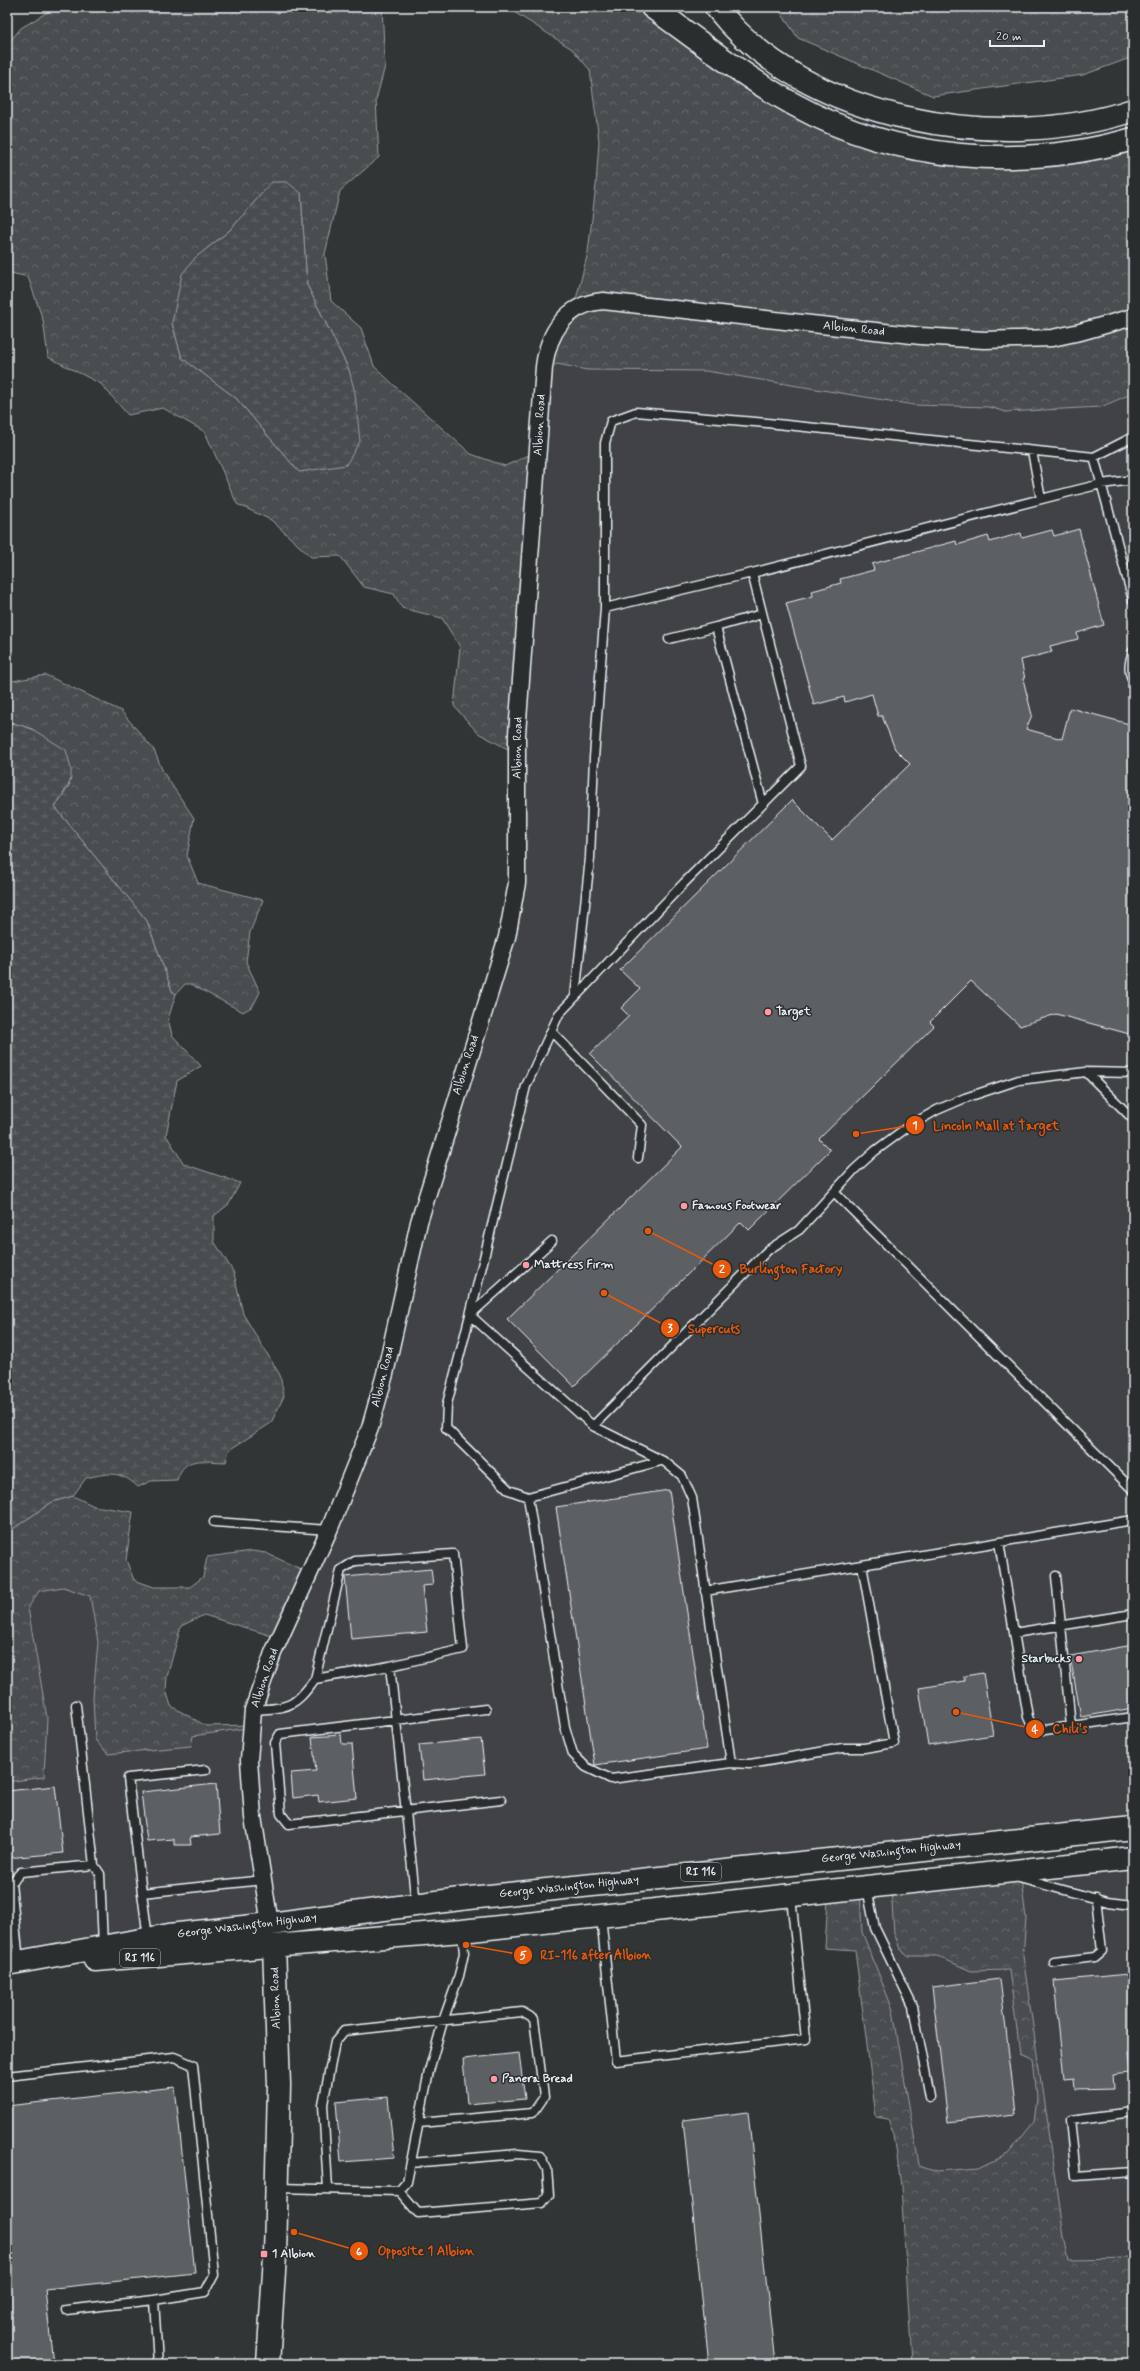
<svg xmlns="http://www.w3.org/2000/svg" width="1140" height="2371" viewBox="0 0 1140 2371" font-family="Mynerve,sans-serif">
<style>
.built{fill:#3f4244}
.forest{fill:url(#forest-crowns);stroke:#989fa4;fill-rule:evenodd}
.wetland{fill:url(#wetland-marsh);stroke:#989fa4}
.building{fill:#5c6063;stroke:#e8f1f8}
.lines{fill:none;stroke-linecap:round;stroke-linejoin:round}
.lane-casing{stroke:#e8f1f8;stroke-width:11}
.street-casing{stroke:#e8f1f8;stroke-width:19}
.secondary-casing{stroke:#e8f1f8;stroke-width:25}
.primary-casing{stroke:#e8f1f8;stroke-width:25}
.highway-casing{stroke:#e8f1f8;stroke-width:25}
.lane{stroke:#2a2d2e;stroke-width:8}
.street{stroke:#2a2d2e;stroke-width:16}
.secondary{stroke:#2a2d2e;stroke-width:22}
.primary{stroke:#2a2d2e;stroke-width:22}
.highway{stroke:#2a2d2e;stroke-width:22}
.poi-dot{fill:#ff9aa2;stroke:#2a2d2e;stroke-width:1.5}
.labels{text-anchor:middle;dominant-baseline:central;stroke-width:3;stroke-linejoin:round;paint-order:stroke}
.shield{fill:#2a2d2e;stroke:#afb6bb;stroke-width:1}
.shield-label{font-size:11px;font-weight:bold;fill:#e8f1f8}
.street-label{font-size:12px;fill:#e8f1f8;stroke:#2a2d2e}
.poi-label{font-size:12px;font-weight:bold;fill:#e8f1f8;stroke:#2a2d2e;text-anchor:start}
.leader{fill:none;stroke:#e8590c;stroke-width:1.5}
.callout-dot{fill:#e8590c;stroke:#2a2d2e;stroke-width:1.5}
.mark-label{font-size:12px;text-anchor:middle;font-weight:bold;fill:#fff}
.callout-label{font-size:13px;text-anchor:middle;font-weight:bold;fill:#e8590c;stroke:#2a2d2e;stroke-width:3;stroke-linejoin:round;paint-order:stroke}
</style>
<defs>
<pattern id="forest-crowns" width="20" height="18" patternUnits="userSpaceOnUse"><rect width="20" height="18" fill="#494d4f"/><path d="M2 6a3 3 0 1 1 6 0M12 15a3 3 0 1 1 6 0" fill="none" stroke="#636769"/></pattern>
<pattern id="wetland-marsh" width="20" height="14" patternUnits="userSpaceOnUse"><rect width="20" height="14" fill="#494d4f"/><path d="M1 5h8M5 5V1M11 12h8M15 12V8" fill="none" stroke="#636769"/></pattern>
</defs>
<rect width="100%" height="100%" fill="#323536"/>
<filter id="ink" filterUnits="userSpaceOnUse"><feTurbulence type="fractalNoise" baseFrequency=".025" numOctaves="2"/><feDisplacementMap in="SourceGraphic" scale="8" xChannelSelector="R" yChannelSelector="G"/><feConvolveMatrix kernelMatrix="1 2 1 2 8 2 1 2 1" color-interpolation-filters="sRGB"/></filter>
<g filter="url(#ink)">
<!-- built -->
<path class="built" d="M 557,364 L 587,370 L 706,371 L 914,405 L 989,407 L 1006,412 L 1101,407 L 1133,393 L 1133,1831 L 7,1962 L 7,1782 L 44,1776 L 47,1718 L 28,1607 L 39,1591 L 63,1587 L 90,1596 L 98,1642 L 93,1697 L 193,1736 L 247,1728 L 346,1496 L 424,1213 L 520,890 L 520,815 L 547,368 Z
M 1133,1863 L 1133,2258 L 1068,2259 L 1063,2236 L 1023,1956 L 1026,1918 L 1021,1879 Z
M 891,1890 L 909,1956 L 937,1956 L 971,1971 L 1009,1970 L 1020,2052 L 1033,2059 L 1037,2099 L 1034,2122 L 1008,2154 L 979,2168 L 937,2171 L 919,2165 L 893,2010 L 862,1932 L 860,1893 Z"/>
<!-- forest -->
<path class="forest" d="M 56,7 L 382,7 L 385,66 L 376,100 L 379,157 L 340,191 L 325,254 L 331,301 L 361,328 L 374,366 L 398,389 L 471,454 L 505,466 L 540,450 L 519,755 L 478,733 L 454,706 L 460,647 L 442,618 L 402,608 L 394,594 L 364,587 L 340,556 L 311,557 L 271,520 L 237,504 L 205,432 L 163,408 L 128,415 L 101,384 L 48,357 L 43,320 L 28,277 L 7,272 L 7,45 L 21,28 ZM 272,182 L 301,193 L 307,285 L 349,370 L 299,472 L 236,398 L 182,358 L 172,323 L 195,258 L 229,231 Z
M 469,7 L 640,7 L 714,58 L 935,159 L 1133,146 L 1133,393 L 1101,407 L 1006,412 L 989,407 L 914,405 L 706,371 L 587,370 L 557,364 L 547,368 L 573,311 L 588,252 L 596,185 L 599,141 L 590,70 L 572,49 L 514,12 Z
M 777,7 L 1133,7 L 1133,57 L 1083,75 L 933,96 L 798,38 Z
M 46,675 L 121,711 L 154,750 L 163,772 L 194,818 L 187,856 L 198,883 L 263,900 L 250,932 L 246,962 L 260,992 L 253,1006 L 243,1012 L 190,984 L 185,984 L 176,994 L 172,991 L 147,921 L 55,807 L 70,784 L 32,729 L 7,721 L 7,682 Z
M 73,1496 L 94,1506 L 133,1512 L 126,1560 L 134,1580 L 154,1587 L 190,1587 L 203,1577 L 207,1557 L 252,1551 L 266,1553 L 309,1573 L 275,1637 L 204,1615 L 181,1626 L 167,1677 L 166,1690 L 171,1706 L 206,1726 L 250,1725 L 247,1728 L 193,1736 L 191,1746 L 108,1754 L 95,1740 L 93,1697 L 98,1642 L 90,1596 L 63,1587 L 39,1591 L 28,1608 L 47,1718 L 44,1777 L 7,1782 L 7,1533 L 52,1502 Z
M 1021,1879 L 1026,1918 L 1023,1956 L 1063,2236 L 1068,2259 L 1133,2258 L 1133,2364 L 912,2364 L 901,2186 L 894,2134 L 888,2119 L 876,2117 L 855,1950 L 825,1948 L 828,1897 L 860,1893 L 862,1932 L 893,2010 L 919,2165 L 937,2171 L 979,2168 L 1008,2154 L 1034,2122 L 1037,2099 L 1033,2059 L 1020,2053 L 1009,1970 L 971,1971 L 937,1956 L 909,1956 L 900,1949 L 894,1933 L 891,1890 Z"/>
<!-- wetland -->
<path class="wetland" d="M 272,182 L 287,182 L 301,193 L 307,285 L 349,370 L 355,393 L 360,441 L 346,465 L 299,472 L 236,398 L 182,358 L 172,323 L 182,274 L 195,258 L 229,231 Z
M 7,721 L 32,729 L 66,750 C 76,783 71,779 55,807 L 147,921 L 172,991 L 176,994 L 168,1019 L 172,1035 L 201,1066 L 177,1081 L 166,1135 L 184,1164 L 240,1183 L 229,1204 L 214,1216 L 214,1241 L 234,1273 L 243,1314 L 280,1375 L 284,1396 L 271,1423 L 229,1450 L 226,1462 C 204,1462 185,1454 177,1480 L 151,1481 L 138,1487 C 120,1470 108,1473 86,1478 L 73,1496 L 52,1502 L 7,1533 Z"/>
<!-- building -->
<path class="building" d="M 1079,529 L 1104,625 L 1077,633 L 1078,639 L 1050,646 L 1052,652 L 1021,660 L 1025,679 L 1023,679 L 1032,715 L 1026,729 L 1062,739 L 1070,708 L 1133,725 L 1133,1035 L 1056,1014 L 1020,1026 L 971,981 L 930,1022 L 934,1026 L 819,1139 L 830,1150 L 749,1230 L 741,1222 L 574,1386 L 507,1319 L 682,1147 L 590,1054 L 629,1016 L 621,1008 L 640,989 L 620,970 L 792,800 L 832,840 L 910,764 L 895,749 L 882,716 L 878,716 L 872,694 L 845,702 L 844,697 L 814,705 L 786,603 L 813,596 L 812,591 L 841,583 L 840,579 L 874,570 L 872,564 L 956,541 L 957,545 L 988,536 L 990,542 L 1021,533 L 1022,538 L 1052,530 L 1054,536 Z
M 669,1490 L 707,1749 L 595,1765 L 556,1507 Z
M 431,1569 L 433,1585 L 422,1586 L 427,1632 L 351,1639 L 345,1577 Z
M 1133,1645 L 1133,1708 L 1081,1717 L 1070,1656 Z
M 983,1673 L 993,1735 L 928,1745 L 919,1688 L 964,1681 L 964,1676 Z
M 341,1735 L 342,1744 L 352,1744 L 357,1798 L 319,1802 L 318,1795 L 293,1798 L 291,1773 L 316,1771 L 312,1737 Z
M 481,1739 L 485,1774 L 423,1780 L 419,1745 Z
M 216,1784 L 220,1834 L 190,1837 L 191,1845 L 174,1845 L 174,1839 L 147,1841 L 141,1792 Z
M 55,1786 L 63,1853 L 7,1858 L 7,1791 Z
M 1128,1974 L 1129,1987 L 1133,1987 L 1133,2053 L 1127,2053 L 1129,2072 L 1113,2074 L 1114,2089 L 1075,2090 L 1074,2078 L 1064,2079 L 1054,1981 Z
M 1000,1979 L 1016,2114 L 948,2122 L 932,1987 Z
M 519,2053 L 525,2099 L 467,2104 L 463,2059 Z
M 175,2087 L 195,2273 L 45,2289 L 53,2364 L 7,2364 L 7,2106 Z
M 388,2097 L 394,2158 L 341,2162 L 336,2102 Z
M 748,2112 L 775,2364 L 709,2364 L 683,2120 Z"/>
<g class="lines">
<defs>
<path id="lane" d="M 1133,437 L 1094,457 L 1133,600
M 1032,451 L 1041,499
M 752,573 L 801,766 L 684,883 L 559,1014 L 526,1086 L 470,1315 L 593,1426 L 665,1462 L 682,1476 L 692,1498 L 731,1763 L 750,1764 L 843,1748 L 864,1748 L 894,1743 L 862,1565
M 605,608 L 752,573 L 1061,494 L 1101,484 L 1133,480
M 716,627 L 762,614
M 669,639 L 716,627 L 763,804
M 1133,651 C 1130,660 1127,671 1133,680
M 575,997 L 590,858 L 594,758 L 605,608 L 605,443 L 611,421 L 636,412 L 767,423 L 1094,457
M 551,1031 L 642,1125 L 638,1158
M 1086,1072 L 1133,1119
M 834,1192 L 1133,1490
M 552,1241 L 470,1315 L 447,1404 L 446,1428 L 509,1490 L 528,1497 L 661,1461
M 593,1426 L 768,1250 L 799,1230 L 854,1170 L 875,1151 L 909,1126 L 937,1110 L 965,1098 L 1019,1080 L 1086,1072 L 1133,1073
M 528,1497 L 565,1727 L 573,1754 L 586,1767 L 611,1779 L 731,1763
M 214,1522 L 329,1530
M 999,1542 L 1028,1717 L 1033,1728 L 1045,1730 L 1133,1717
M 1056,1576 L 1071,1726
M 705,1591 L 1133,1520
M 1014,1633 L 1133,1614
M 390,1666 L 416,1904
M 76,1705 L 94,1865
M 486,1709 L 280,1734 L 275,1743 L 281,1814 L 289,1824 L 501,1800
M 253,1710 C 288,1708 294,1708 315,1679 L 390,1666 L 463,1649 L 453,1554 L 355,1561 L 341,1570 L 315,1679
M 1019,1878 L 1108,1902 L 1133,1905
M 867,1888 L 875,1928 L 913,2006 L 930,2097
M 142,1893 L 128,1778 L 206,1770
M 601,1917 L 616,2061 L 806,2039 L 791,1897
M 148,1938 L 142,1893 L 263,1880
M 19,1962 L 11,1883 L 21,1872 L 94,1865 L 100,1874 L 103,1946
M 1054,1962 L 1095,1957 L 1102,1951 L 1096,1898
M 7,2076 L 174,2057 L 193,2065 L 214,2275 L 205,2292 L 154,2300 L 158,2364
M 1133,2112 L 1070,2120 L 1076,2176 L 1133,2172
M 278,2188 L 399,2191 L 407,2182 L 429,2071 L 443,2021 L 459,1976 L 464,1953 L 462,1932
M 328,2189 L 323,2104 L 335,2042 L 344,2031 L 522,2012 L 534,2019 L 544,2097 L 533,2113 L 419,2123
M 399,2191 L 418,2213 L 542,2203 L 549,2195 L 547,2169 L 540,2156 L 518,2154 L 411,2163
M 66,2310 L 154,2300"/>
<path id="street" d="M 270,1924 L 253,1817 L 249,1760 L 253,1710 L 273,1653 L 329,1530 L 370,1428 L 385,1374 L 419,1222 L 507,937 L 517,883 L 517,734 L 544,367 C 548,333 566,304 603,301 L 921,336 L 984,340 L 1052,338 L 1080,332 L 1133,317"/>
<path id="secondary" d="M 268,2364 L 275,2256 L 279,2085 L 274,1946"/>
<path id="primary" d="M 95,1960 L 462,1931 L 1133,1858
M 7,1964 L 169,1935 L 270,1924 L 460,1899 L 1133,1828"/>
<path id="highway" d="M 652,7 C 699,41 744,77 795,105 C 897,161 1021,171 1133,139
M 716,7 C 804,122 1002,154 1133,110"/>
</defs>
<!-- lane casing -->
<use href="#lane" class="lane-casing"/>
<!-- street casing -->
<use href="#street" class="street-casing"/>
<!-- secondary casing -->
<use href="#secondary" class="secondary-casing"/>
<!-- primary casing -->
<use href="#primary" class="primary-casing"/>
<!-- highway casing -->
<use href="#highway" class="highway-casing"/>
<!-- lane -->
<use href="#lane" class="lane"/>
<!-- street -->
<use href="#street" class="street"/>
<!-- secondary -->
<use href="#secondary" class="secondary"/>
<!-- primary -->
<use href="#primary" class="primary"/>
<!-- highway -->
<use href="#highway" class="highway"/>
</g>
</g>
<!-- markers -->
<g class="poi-dot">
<circle cx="768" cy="1012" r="4"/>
<circle cx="684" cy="1206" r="4"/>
<circle cx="526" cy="1265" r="4"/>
<circle cx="1079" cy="1659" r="4"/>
<circle cx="494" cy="2079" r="4"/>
<rect x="260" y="2250" width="8" height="8" rx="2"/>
</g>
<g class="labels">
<!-- shield labels -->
<g class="shield">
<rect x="681" y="1863" width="40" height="18" rx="3"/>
<rect x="120" y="1949" width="40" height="18" rx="3"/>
</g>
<g class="shield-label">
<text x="701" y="1872">RI 116</text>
<text x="140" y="1958">RI 116</text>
</g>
<!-- street labels -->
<g class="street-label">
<text transform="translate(854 329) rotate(6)">Albion Road</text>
<text transform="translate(540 425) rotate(-87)">Albion Road</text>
<text transform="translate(518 748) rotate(-89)">Albion Road</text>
<text transform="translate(466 1065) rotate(-72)">Albion Road</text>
<text transform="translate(383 1377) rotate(-76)">Albion Road</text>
<text transform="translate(265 1678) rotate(-71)">Albion Road</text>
<text transform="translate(891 1852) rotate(-6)">George Washington Highway</text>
<text transform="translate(569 1887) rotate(-6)">George Washington Highway</text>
<text transform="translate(247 1926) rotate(-7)">George Washington Highway</text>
<text transform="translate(276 1998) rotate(-92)">Albion Road</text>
</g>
<!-- poi labels -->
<g class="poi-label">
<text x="776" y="1012">Target</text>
<text x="692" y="1206">Famous Footwear</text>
<text x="534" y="1265">Mattress Firm</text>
<text x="1071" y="1659" text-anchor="end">Starbucks</text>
<text x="502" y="2079">Panera Bread</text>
<text x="272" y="2254">1 Albion</text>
</g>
</g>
<!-- callouts -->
<path class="leader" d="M856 1134L915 1125M648 1231L722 1269M604 1293L670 1328M956 1712L1035 1729M466 1945L523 1955M294 2232L359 2251"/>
<g class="callout-dot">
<circle cx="856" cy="1134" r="4"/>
<circle cx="648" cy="1231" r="4"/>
<circle cx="604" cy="1293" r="4"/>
<circle cx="956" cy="1712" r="4"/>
<circle cx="466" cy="1945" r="4"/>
<circle cx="294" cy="2232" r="4"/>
<circle cx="915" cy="1125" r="10"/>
<circle cx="722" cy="1269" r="10"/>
<circle cx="670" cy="1328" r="10"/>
<circle cx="1035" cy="1729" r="10"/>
<circle cx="523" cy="1955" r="10"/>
<circle cx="359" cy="2251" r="10"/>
</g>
<g class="mark-label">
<text x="915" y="1129">1</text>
<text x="722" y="1273">2</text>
<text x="670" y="1332">3</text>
<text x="1035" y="1733">4</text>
<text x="523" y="1959">5</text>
<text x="359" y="2255">6</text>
</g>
<g class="callout-label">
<text x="996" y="1130">Lincoln Mall at Target</text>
<text x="791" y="1273">Burlington Factory</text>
<text x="714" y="1333">Supercuts</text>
<text x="1070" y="1733">Chili's</text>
<text x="596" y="1959">RI-116 after Albion</text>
<text x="426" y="2255">Opposite 1 Albion</text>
</g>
<!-- margin -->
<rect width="1140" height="2371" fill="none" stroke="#2a2d2e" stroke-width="24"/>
<rect x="12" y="12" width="1116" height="2347" fill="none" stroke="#e8f1f8" stroke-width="1.5" filter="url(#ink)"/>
<!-- scale -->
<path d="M990 40v6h54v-6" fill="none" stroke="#e8f1f8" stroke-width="2"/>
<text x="996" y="40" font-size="12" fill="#e8f1f8" stroke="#2a2d2e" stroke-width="3" paint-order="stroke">20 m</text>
</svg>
